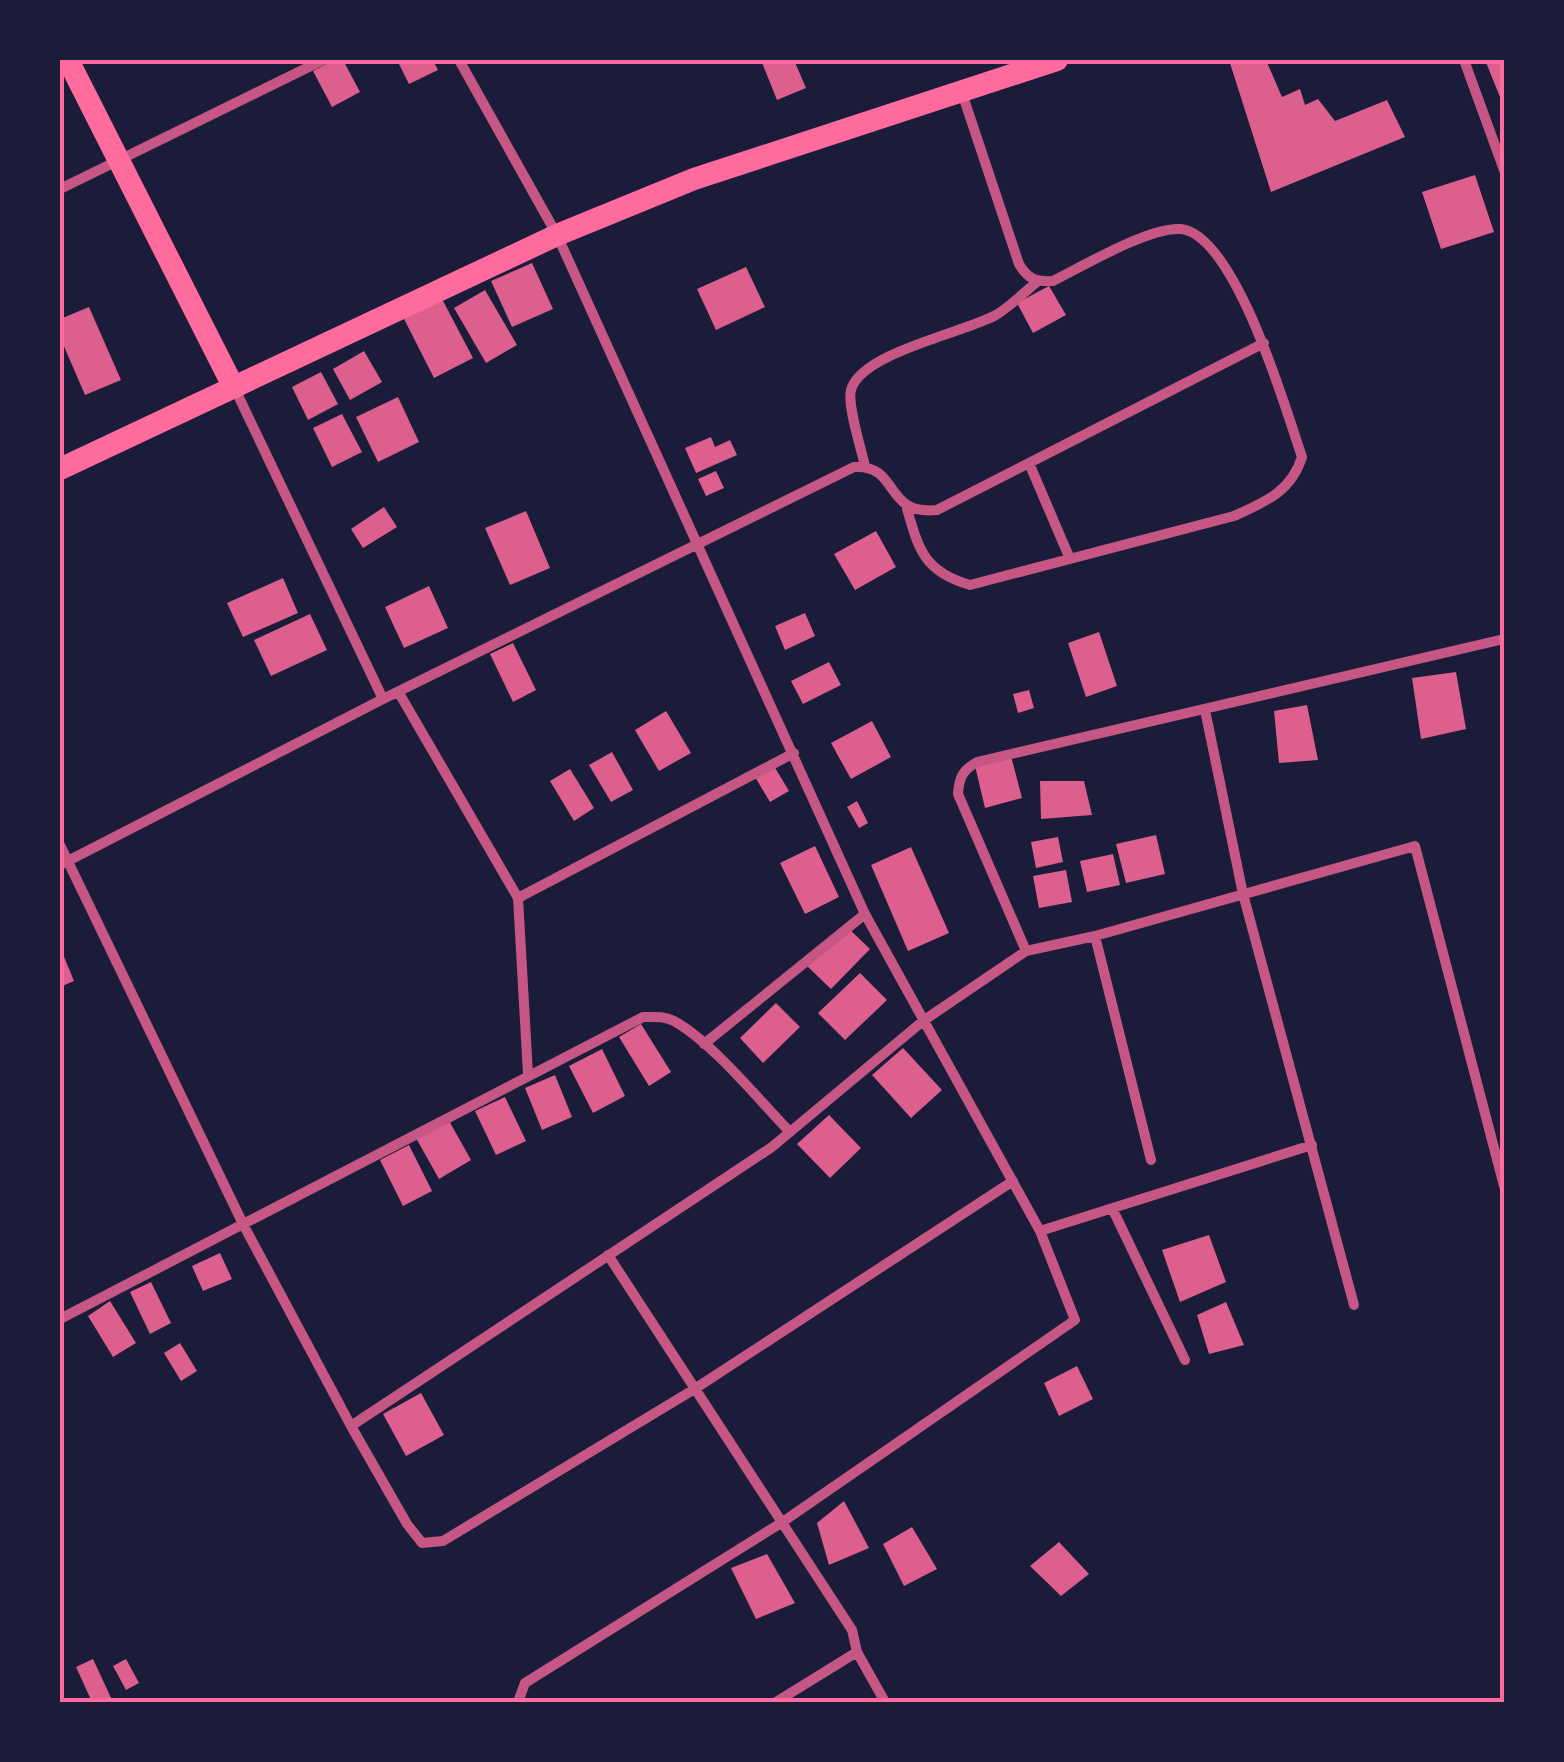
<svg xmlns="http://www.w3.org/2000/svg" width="1564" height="1762" viewBox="0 0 1564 1762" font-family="Literata,serif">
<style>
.building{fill:#dd5f8e}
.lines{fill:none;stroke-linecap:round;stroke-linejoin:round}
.minor{stroke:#c65784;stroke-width:10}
.primary{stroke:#ff6b9d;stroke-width:22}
.neatline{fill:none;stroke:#ff6b9d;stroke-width:4}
</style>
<rect width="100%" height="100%" fill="#1b1b3a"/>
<!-- building -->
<path class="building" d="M 334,60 L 343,60 L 360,92 L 332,107 L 313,71 Z
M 397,60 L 433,60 L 438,70 L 409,84 Z
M 761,60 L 794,60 L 806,88 L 777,100 Z
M 1229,60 L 1266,60 L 1282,97 L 1300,89 L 1305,105 L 1318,99 L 1335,121 L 1387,100 L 1405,137 L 1271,192 Z
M 1485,60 L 1504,60 L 1504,107 Z
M 1475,175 L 1494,232 L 1441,249 L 1422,192 Z
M 532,263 L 553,309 L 512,327 L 491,281 Z
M 746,267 L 765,307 L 716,330 L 697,289 Z
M 1049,286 L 1066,315 L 1033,333 L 1017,303 Z
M 485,290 L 517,345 L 486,363 L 454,308 Z
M 441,297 L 473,358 L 434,378 L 403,317 Z
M 89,307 L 121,380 L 85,395 L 60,337 L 60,319 Z
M 364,351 L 382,382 L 350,400 L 333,369 Z
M 321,372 L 338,404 L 308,420 L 292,387 Z
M 398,397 L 419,442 L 378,462 L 356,417 Z
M 342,414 L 362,452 L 332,467 L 313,428 Z
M 711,437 L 715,447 L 730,440 L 737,455 L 696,473 L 685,448 Z
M 716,471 L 724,488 L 706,496 L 698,479 Z
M 384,507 L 397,527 L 363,548 L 351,529 Z
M 526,511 L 550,568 L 510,585 L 485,528 Z
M 876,531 L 896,567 L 855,590 L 834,554 Z
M 283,578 L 298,613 L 243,637 L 227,603 Z
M 429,586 L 448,628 L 404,648 L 385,607 Z
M 805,613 L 815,636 L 785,650 L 775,626 Z
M 310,614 L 327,650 L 271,676 L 254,640 Z
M 1099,632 L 1117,686 L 1086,697 L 1068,643 Z
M 513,643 L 536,690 L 513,702 L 490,654 Z
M 829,662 L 841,685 L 803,704 L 791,681 Z
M 1456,672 L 1466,729 L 1421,739 L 1412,678 Z
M 1029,690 L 1034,708 L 1018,713 L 1013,694 Z
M 1307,705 L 1318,760 L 1279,763 L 1274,711 Z
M 666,711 L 691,753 L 659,771 L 635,730 Z
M 872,721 L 891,757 L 851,779 L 831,743 Z
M 612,752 L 633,790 L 611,802 L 589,765 Z
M 1011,756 L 1022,798 L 985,808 L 975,766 Z
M 774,766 L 789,791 L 770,802 L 755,777 Z
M 570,769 L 594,808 L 574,821 L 550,781 Z
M 1040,781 L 1084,781 L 1092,815 L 1041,819 Z
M 857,801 L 868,823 L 859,828 L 847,807 Z
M 1156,835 L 1165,874 L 1126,883 L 1116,844 Z
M 1058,837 L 1063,862 L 1036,868 L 1031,842 Z
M 815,846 L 839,897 L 805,914 L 780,863 Z
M 911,847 L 949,933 L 908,951 L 871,865 Z
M 1113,854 L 1120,885 L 1087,892 L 1080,861 Z
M 1066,870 L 1072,902 L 1039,908 L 1033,876 Z
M 845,925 L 870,949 L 831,989 L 806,965 Z
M 60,947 L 74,981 L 60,987 Z
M 860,973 L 887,1000 L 845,1040 L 818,1013 Z
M 776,1003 L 800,1027 L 763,1063 L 740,1038 Z
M 641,1024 L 671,1072 L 649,1086 L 619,1037 Z
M 903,1048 L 942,1090 L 911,1118 L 872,1075 Z
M 602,1049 L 625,1096 L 593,1113 L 569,1066 Z
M 555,1075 L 572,1117 L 542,1130 L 525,1088 Z
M 505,1097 L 526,1141 L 496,1155 L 475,1111 Z
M 829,1115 L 861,1148 L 830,1178 L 797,1144 Z
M 448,1119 L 471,1160 L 439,1179 L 416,1138 Z
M 409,1145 L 432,1191 L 403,1206 L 380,1160 Z
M 1209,1235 L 1226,1282 L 1180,1302 L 1162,1250 Z
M 220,1253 L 232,1279 L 203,1291 L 192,1266 Z
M 151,1282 L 171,1323 L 150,1334 L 130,1292 Z
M 110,1301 L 136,1343 L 113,1357 L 88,1316 Z
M 1226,1302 L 1244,1345 L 1209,1354 L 1197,1315 Z
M 180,1343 L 197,1371 L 181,1381 L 164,1353 Z
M 1077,1366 L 1093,1399 L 1059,1416 L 1044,1383 Z
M 421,1393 L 444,1435 L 406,1456 L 383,1414 Z
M 844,1501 L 869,1548 L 829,1565 L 817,1523 Z
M 912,1527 L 937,1569 L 904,1586 L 883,1544 Z
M 1059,1542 L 1089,1574 L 1061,1596 L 1030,1566 Z
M 767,1554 L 795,1603 L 756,1619 L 731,1568 Z
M 93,1659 L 113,1702 L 92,1702 L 76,1667 Z
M 126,1659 L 139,1683 L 126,1690 L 113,1666 Z"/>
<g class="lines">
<!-- minor -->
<path class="minor" d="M 459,60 L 557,235 L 865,914 L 1040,1231 L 1075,1320 L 781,1523 L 525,1683 L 518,1702
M 1464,60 L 1504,170
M 60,189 L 323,60
M 235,389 L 383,699
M 1029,463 L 1070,559
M 865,466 C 861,448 847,405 851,390 C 861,353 962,333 994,316 C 1009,308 1023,293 1037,282
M 907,509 C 919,551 925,572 970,585 L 1234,516 C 1265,502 1291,492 1302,457 C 1286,410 1235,233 1180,229 C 1149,227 1083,266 1053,281 C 1036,282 1028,279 1019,264 L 962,93
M 399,693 L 518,898 L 528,1074
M 1205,710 L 1243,894 L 1354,1305
M 60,845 L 244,1226 L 351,1426 L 407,1524 L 422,1543 L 443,1541 L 693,1390 L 1013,1181
M 60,865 L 383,699 L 854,467 C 900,464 883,516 937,510 L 1264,343
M 518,898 L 794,753
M 1095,936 L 1151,1160
M 1026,951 L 958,794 C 959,777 963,770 977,762 L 1504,639
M 704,1044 L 865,914
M 1113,1210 L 1185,1360
M 1040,1231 L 1312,1145
M 608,1255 L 852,1630 L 857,1652 L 776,1702
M 60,1319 L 643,1017 C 654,1017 664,1016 674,1021 C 712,1042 758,1099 789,1131
M 351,1426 L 772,1147 L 923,1021 L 1026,951 L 1095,936 L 1415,846 L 1504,1186
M 857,1652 L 885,1702"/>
<!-- primary -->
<path class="primary" d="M 68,60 L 234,388
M 60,469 L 557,235 L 694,179 L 1057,60"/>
</g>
<!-- border -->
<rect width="1564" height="1762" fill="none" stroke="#1b1b3a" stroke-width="125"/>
<rect x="62" y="62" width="1440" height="1638" class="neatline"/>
</svg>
